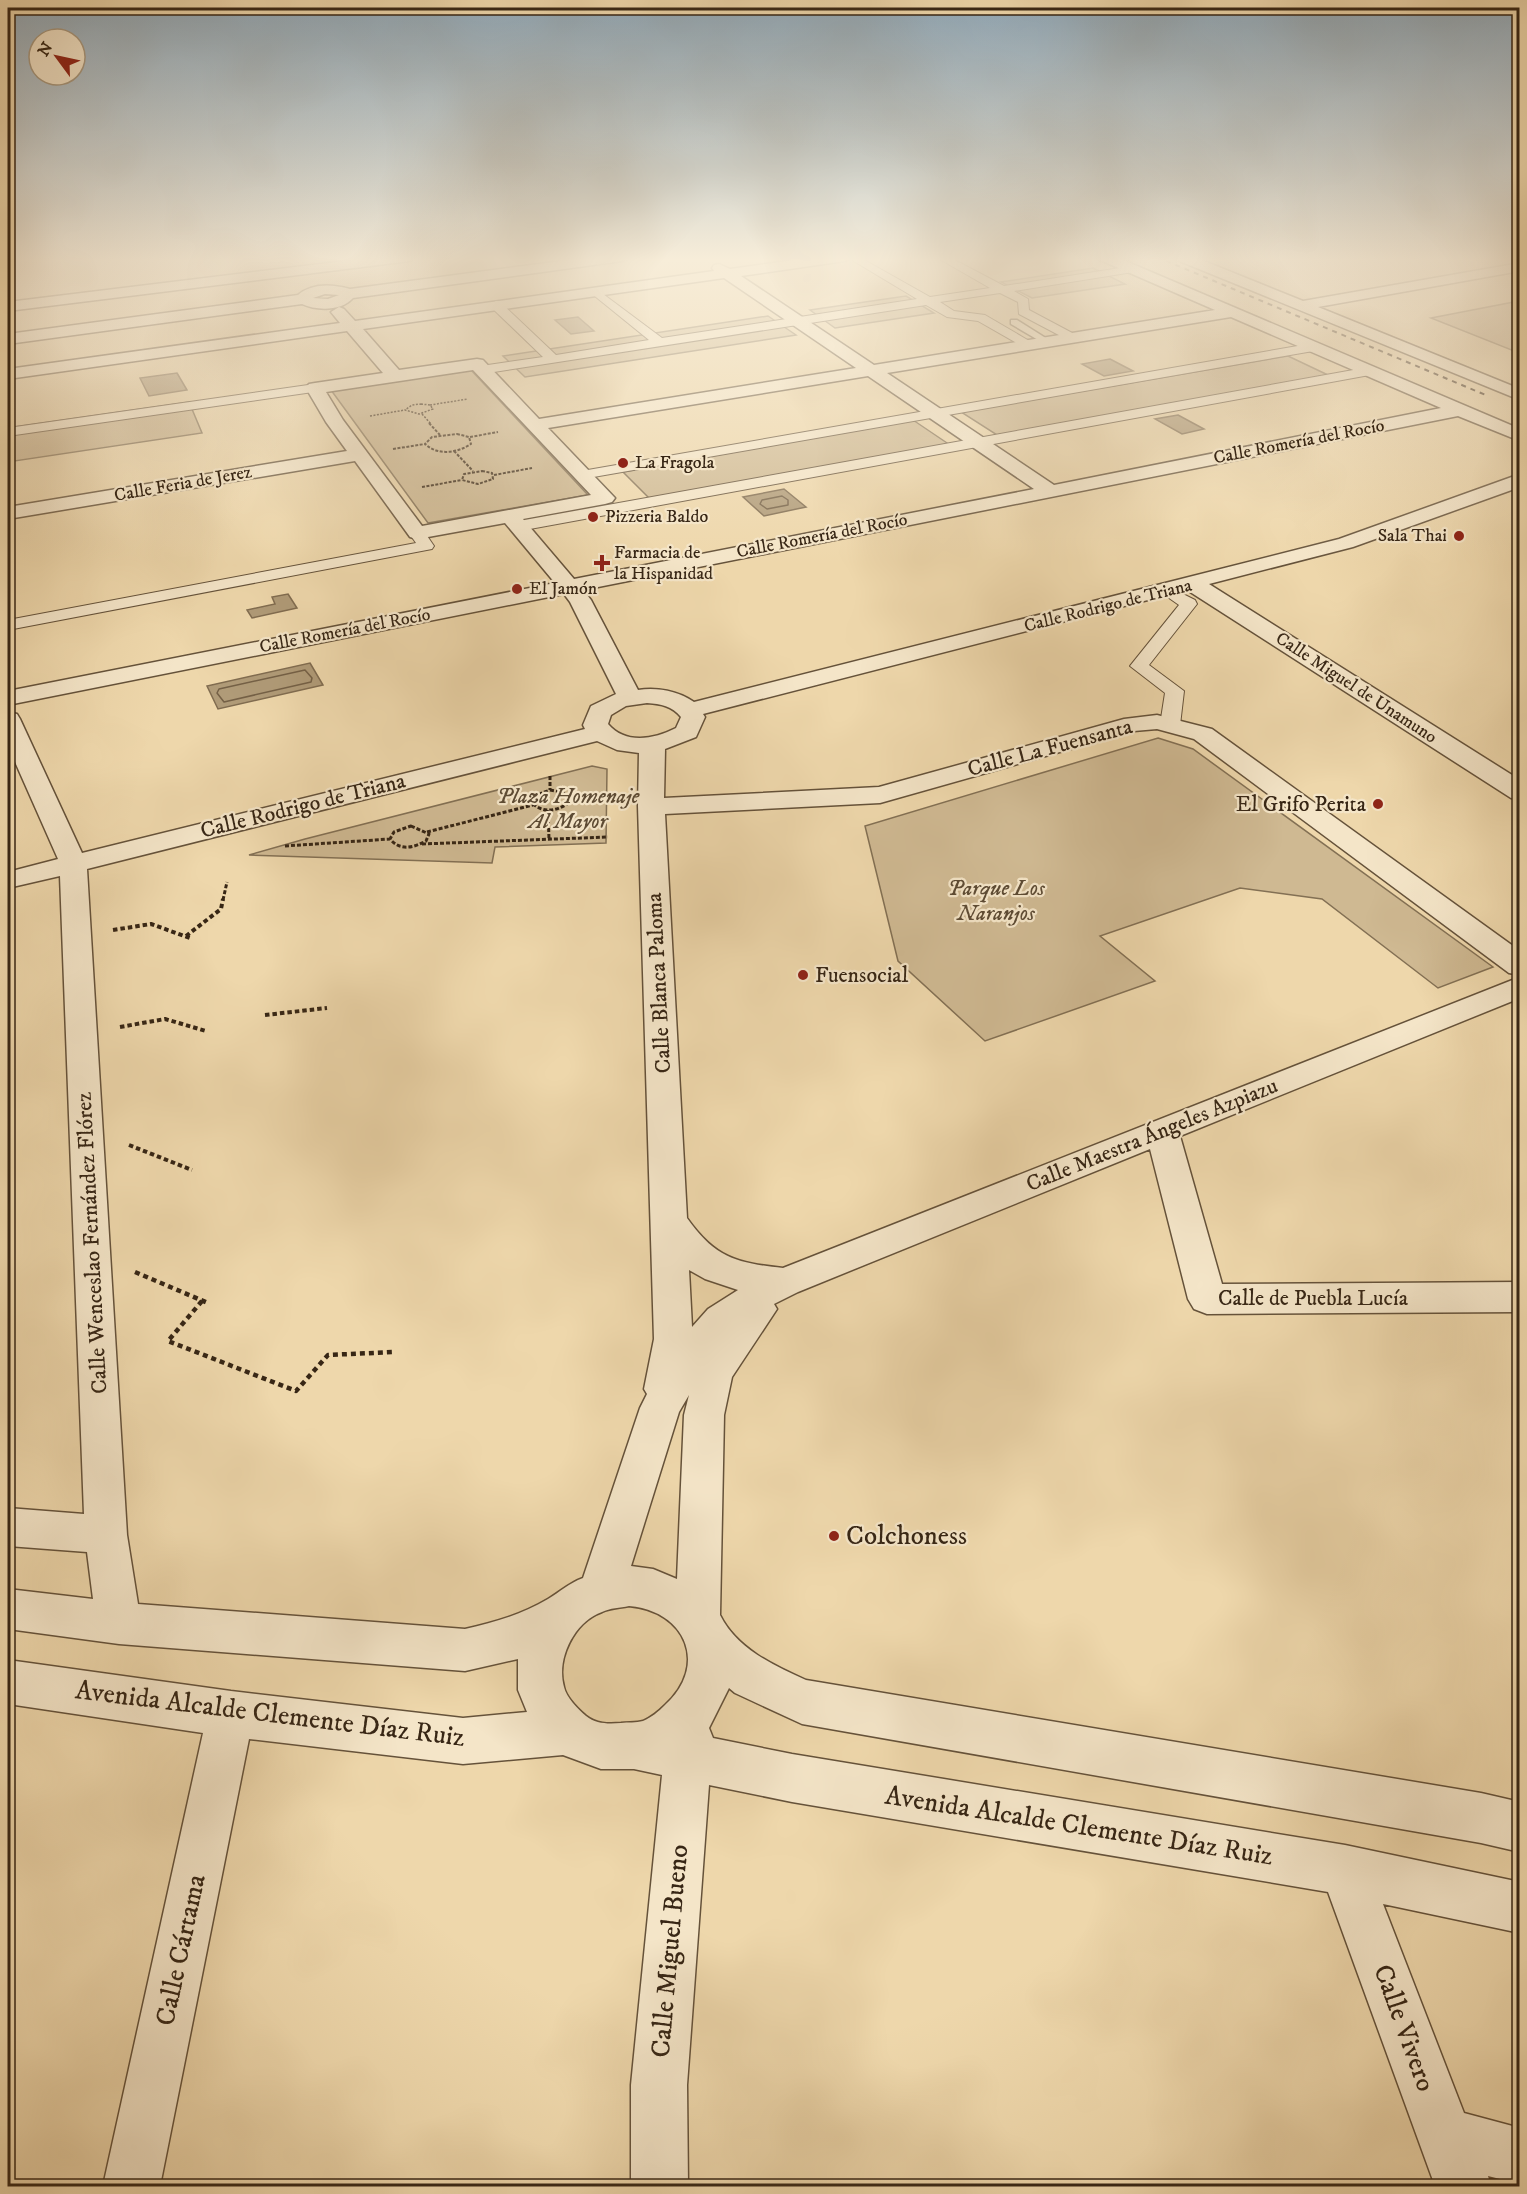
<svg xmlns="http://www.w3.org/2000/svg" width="1527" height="2194" viewBox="0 0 1527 2194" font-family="'IM FELL DW Pica',serif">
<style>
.green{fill:#cfb992;stroke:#837054;stroke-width:1.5}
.water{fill:#b09b78;stroke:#806c50;stroke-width:1.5}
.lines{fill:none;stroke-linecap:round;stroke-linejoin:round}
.shore{stroke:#746046;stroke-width:1.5}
.service-casing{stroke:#65523a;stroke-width:3}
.pedestrian-casing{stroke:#65523a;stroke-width:2}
.minor-casing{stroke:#65523a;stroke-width:3}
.path-far4{stroke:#372615;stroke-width:1.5;stroke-dasharray:2 1.5;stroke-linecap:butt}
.path-far3{stroke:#372615;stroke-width:2;stroke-dasharray:3 1.5;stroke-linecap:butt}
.path-far2{stroke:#372615;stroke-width:3;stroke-dasharray:4 2;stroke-linecap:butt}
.path-far1{stroke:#372615;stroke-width:4;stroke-dasharray:4.5 3;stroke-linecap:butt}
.path{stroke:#372615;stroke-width:4.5;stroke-dasharray:5 4;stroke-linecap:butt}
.service{fill:#f4e5c8;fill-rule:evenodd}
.pedestrian{fill:#f4e5c8;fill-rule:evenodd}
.minor{fill:#f4e5c8;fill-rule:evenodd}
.rail{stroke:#372615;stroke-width:2;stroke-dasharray:5 5;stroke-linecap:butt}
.poi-dot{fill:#8f2418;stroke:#f4e5c8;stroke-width:2}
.labels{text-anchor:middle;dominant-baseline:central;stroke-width:4.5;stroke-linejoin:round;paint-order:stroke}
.far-street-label{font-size:18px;fill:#372615;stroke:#f4e5c8}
.far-poi-label{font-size:18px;fill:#372615;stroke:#f4e5c8;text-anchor:start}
.street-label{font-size:22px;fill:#372615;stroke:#f4e5c8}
.park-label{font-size:22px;font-style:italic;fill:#5d4b34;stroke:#f4e5c8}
.poi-label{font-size:22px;fill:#372615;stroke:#f4e5c8;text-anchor:end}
.near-poi-label{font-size:27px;fill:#372615;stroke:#f4e5c8;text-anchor:start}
.near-street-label{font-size:27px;fill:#372615;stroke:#f4e5c8}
</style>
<rect width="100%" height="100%" fill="#eed7ab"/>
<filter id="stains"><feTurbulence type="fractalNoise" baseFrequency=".00333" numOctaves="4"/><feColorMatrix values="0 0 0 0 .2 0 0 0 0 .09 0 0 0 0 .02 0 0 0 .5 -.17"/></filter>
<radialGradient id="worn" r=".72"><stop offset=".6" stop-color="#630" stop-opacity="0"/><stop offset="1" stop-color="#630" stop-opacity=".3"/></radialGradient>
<!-- green -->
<path class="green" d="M 1093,268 L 1125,284 L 1032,298 L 1001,282 Z
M 906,296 L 934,313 L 835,328 L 810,310 Z
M 1519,301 L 1519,353 L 1431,318 Z
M 768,316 L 796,335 L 525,377 L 503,356 Z
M 1288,356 L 1328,375 L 997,435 L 961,412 Z
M 470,369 L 588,495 L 428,523 L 331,390 Z
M 189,402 L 202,433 L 8,462 L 8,428 Z
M 913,420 L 950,445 L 650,499 L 623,472 Z
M 1158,738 L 1193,749 L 1493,967 L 1438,988 L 1322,899 L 1240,888 L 1100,936 L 1155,981 L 985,1041 L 898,961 L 865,826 Z
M 592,766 L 607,769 L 606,843 L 495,847 L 492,863 L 249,855 L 305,839 Z"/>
<!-- water -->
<path class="water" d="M 578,317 L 594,331 L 571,334 L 555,320 Z
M 1110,359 L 1133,371 L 1104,376 L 1082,364 Z
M 177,373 L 187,390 L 149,396 L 140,378 Z
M 1178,415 L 1204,429 L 1182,434 L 1155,419 Z
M 784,489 L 806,507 L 764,516 L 743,497 Z
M 288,594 L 297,608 L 252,618 L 247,610 L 275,604 L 272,597 Z
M 310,663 L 323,685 L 218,709 L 207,686 Z"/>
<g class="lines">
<!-- shore -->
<path class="shore" d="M 782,496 L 788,500 L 788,505 L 767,509 L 760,504 L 762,500 Z
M 305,670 L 312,678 L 311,682 L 224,702 L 217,693 L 219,689 Z"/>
<defs>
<path id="service" d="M 1011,320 L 1017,320 L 1052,342 L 1045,344 L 1011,324 Z"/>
<path id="pedestrian" d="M 847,257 L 859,257 L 930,297 L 990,288 L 936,257 L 949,257 L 1004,286 L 1133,266 L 1139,269 L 1133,272 L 1014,291 L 1028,299 L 1029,310 L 1076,335 L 1078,338 L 1072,342 L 1019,314 L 1018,302 L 1000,293 L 940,302 L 954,311 L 985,315 L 1031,342 L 1033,345 L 1031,348 L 1027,349 L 978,321 L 947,317 L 926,305 L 481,374 L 475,370 L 481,366 L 543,357 L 492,308 L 490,305 L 496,301 L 500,302 L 556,355 L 649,340 L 591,293 L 589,291 L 595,288 L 662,338 L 917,299 Z
M 1315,343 L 1321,347 L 1319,350 L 582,479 L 575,475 L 582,471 Z
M 1370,367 L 1376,371 L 1375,374 L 519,531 L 511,526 L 519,521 Z
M 315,384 L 320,385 L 322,388 L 320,391 L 8,436 L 8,428 Z
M 417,528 L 423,530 L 434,546 L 432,549 L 8,630 L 8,620 L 416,543 L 409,533 Z
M 1167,586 L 1195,600 L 1197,604 L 1149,665 L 1184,691 L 1180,725 L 1177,729 L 1163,729 L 1160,725 L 1165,693 L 1130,666 L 1179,605 L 1159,591 Z"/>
<path id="minor" d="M 8,257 L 18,257 L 16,260 L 8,261 Z
M 378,257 L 417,257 L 410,261 L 8,311 L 8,302 Z
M 592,257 L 629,257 L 622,261 L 353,298 C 342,311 317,311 302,304 L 8,344 L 8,334 L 298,295 C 312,283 332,284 350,289 ZM 325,294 L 339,295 L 328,299 L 313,298 Z
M 816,257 L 852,257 L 845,261 L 741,276 L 874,365 L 1215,310 L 1100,260 L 1098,257 L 1116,257 L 1520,429 L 1520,441 L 1458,416 L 583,590 L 591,600 L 638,690 C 657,687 678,691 694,702 L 1339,539 L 1520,474 L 1520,487 L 1353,547 L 1209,584 L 1520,780 L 1520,800 L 1511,798 L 1187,590 L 703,714 L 705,717 L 696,737 L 665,749 L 664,798 L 879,787 L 1124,719 L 1157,715 L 1212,729 L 1520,951 L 1520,975 L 1509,973 L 1194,739 L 1157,729 L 1134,731 L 880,803 L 665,814 L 687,1218 C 715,1258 737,1263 783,1268 L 1520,977 L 1520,998 L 1180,1136 L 1222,1284 L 1520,1282 L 1520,1312 L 1207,1314 L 1194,1309 L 1188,1299 L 1150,1149 L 798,1292 L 774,1304 L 777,1309 L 732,1377 L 724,1415 L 720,1615 C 736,1648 774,1666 806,1680 L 1481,1793 L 1520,1802 L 1520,1852 L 1481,1843 L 802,1724 L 735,1693 L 729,1688 L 709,1728 L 713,1738 L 792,1754 L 1345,1845 L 1520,1882 L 1520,1933 L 1383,1904 L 1464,2113 L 1520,2128 L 1520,2184 L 1488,2176 L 1491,2186 L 1435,2186 L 1328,1892 L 792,1802 L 709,1785 L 687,2085 L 688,2186 L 631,2186 L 631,2085 L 662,1775 L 634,1769 L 601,1769 L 563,1755 L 463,1764 L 249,1739 L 160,2186 L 103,2186 L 203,1733 L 8,1704 L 8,1660 L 231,1691 L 463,1718 L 527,1712 L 518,1690 L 518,1659 L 465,1671 L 119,1644 L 8,1629 L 8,1589 L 93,1599 L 87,1552 L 8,1546 L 8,1508 L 84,1514 L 60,876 L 8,888 L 8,872 L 58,859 L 8,746 L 8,712 L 17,714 L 20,719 L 82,853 L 585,729 L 583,725 L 591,706 L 616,694 L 570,602 L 564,594 L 8,705 L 8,691 L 555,583 L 505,523 L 417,539 L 410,537 L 355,461 L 8,519 L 8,507 L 347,451 L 326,422 L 306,388 L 309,384 L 315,383 L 383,373 L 347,331 L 8,379 L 8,369 L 340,323 L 331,312 L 339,307 L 344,309 L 355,321 L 714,271 L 712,268 L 714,265 L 719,264 L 730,269 ZM 724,278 L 856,368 L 539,419 L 483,360 L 477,359 L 399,370 L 363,329 ZM 1231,317 L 1441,408 L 1054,485 L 887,373 ZM 473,370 L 591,495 L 422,526 L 343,420 L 326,392 ZM 868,376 L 1034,489 L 574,579 L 523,519 L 605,504 L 612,502 L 615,498 L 548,428 ZM 647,703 C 661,704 672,706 681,717 L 676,728 C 654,739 626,745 608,724 L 611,715 L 626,706 ZM 597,741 L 617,750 L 639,753 L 638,806 L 654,1339 L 644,1389 L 647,1394 L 640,1408 L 583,1578 C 569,1583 560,1592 548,1599 C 521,1615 495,1622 465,1629 L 138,1604 L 127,1535 L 87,869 ZM 689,1270 L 705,1279 L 738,1290 L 708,1309 L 692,1327 ZM 689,1395 L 684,1415 L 677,1579 L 653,1569 L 631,1566 L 679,1412 ZM 629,1606 C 686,1611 709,1665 665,1705 C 658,1712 652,1717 643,1721 C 636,1723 628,1722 621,1723 C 608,1724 596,1724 586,1716 C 578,1709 566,1697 564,1687 C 556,1659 574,1622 602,1612 C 610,1608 620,1608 629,1606 Z
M 1175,257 L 1194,257 L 1303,301 L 1520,263 L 1520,271 L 1318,307 L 1520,389 L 1520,400 L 1177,260 Z"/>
</defs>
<!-- service casing -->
<use href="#service" class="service-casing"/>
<!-- pedestrian casing -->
<use href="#pedestrian" class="pedestrian-casing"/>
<!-- minor casing -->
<use href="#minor" class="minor-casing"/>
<!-- path-far4 -->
<path class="path-far4" d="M 421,404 L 430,405 L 433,409 L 419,414 L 405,410 L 412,405 Z
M 430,405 L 468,399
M 422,414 L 431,424
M 370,416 L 405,410"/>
<!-- path-far3 -->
<path class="path-far3" d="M 429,423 L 440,435
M 457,434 L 469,437 L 471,444 C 457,453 438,456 425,444 L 432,437 Z
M 470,437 L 498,432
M 393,449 L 425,444
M 454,451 L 473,471
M 482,471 L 492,473 L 493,479 L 478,484 L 462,480 L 464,474 Z
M 494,475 L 532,468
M 422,487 L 462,480"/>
<!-- path-far2 -->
<path class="path-far2" d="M 550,776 L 550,790
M 550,790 L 562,792 L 568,797 L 567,804 C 554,812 542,813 531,802 L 534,796 Z
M 569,799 L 611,797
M 548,810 L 549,839
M 411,826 L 429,834 L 426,841 C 413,848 400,851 390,839 L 394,832 Z
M 427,832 L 533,805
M 422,844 L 608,837
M 285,846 L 390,839
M 223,900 L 227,882"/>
<!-- path-far1 -->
<path class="path-far1" d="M 113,930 L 151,924 L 190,938
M 186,936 L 221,909 L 223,899
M 265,1015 L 327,1008
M 120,1027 L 165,1019 L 206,1031
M 129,1145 L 192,1170"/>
<!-- path -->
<path class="path" d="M 135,1272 L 208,1303
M 202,1301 L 168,1341 L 296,1391 L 328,1355 L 394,1352"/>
<!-- service -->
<use href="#service" class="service"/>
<!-- pedestrian -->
<use href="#pedestrian" class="pedestrian"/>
<!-- minor -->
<use href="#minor" class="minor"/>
<!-- rail -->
<path class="rail" d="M 1157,257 L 1488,396"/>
</g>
<!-- sky -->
<linearGradient id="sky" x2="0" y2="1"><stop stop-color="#91aabb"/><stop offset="0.46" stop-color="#f7edd9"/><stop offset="1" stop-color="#f7edd9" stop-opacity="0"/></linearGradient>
<rect width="1527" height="564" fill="url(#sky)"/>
<!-- markers -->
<g class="poi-dot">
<circle cx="623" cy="463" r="6"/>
<circle cx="593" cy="517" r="6"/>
<circle cx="1459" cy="536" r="6"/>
<path d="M599 554h6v6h6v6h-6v6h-6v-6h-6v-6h6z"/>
<circle cx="517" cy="589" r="6"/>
<circle cx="1378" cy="804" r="6"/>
<circle cx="803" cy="975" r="6"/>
<circle cx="834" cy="1536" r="6"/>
</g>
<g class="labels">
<!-- far-street labels -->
<g class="far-street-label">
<text transform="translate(1299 442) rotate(-11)">Calle Romería del Rocío</text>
<text transform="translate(183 484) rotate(-10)">Calle Feria de Jerez</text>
<text transform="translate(822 536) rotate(-11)">Calle Romería del Rocío</text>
<text transform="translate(1108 606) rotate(-14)">Calle Rodrigo de Triana</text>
<text transform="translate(345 631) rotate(-11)">Calle Romería del Rocío</text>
<text transform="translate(1356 688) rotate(33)">Calle Miguel de Unamuno</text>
</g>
<!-- far-poi labels -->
<g class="far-poi-label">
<text x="635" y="463">La Fragola</text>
<text x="605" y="517">Pizzeria Baldo</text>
<text x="1447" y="536" text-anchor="end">Sala Thai</text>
<text x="614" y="553">Farmacia de<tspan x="614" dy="21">la Hispanidad</tspan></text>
<text x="529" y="589">El Jamón</text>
</g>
<!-- street labels -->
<g class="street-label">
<text transform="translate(1050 748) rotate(-15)">Calle La Fuensanta</text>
<text transform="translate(303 806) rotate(-14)">Calle Rodrigo de Triana</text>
<text transform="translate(659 983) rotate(-93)">Calle Blanca Paloma</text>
<text transform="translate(1152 1135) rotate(-22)">Calle Maestra Ángeles Azpiazu</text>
<text transform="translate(92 1243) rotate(-93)">Calle Wenceslao Fernández Flórez</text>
<text x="1313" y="1298">Calle de Puebla Lucía</text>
</g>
<!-- park labels -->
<g class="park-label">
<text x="568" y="796">Plaza Homenaje<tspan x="568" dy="25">Al Mayor</tspan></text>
<text x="996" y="888">Parque Los<tspan x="996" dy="25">Naranjos</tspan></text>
</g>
<!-- poi labels -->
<g class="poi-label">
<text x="1366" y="804">El Grifo Perita</text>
<text x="815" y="975" text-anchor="start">Fuensocial</text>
</g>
<!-- near-poi labels -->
<g class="near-poi-label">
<text x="846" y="1536">Colchoness</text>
</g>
<!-- near-street labels -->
<g class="near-street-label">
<text transform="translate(270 1714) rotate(7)">Avenida Alcalde Clemente Díaz Ruiz</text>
<text transform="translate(1079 1826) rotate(9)">Avenida Alcalde Clemente Díaz Ruiz</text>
<text transform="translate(181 1950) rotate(-78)">Calle Cártama</text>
<text transform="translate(670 1951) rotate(-85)">Calle Miguel Bueno</text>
<text transform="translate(1404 2028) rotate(70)">Calle Vivero</text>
</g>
</g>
<!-- margin -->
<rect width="1527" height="2194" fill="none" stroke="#eed7ab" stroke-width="30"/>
<rect x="9" y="9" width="1509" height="2176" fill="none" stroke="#372615" stroke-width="3"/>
<rect x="15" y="15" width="1497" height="2164" fill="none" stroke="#372615" stroke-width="1.5"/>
<!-- north arrow -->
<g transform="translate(57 57) rotate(303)"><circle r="28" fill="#f4e5c8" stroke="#a89980" stroke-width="1.5"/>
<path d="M0-4.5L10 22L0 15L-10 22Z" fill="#8f2418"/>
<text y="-9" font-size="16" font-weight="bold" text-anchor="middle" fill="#372615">N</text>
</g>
<rect width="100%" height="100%" filter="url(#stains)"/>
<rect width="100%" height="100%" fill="url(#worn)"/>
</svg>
